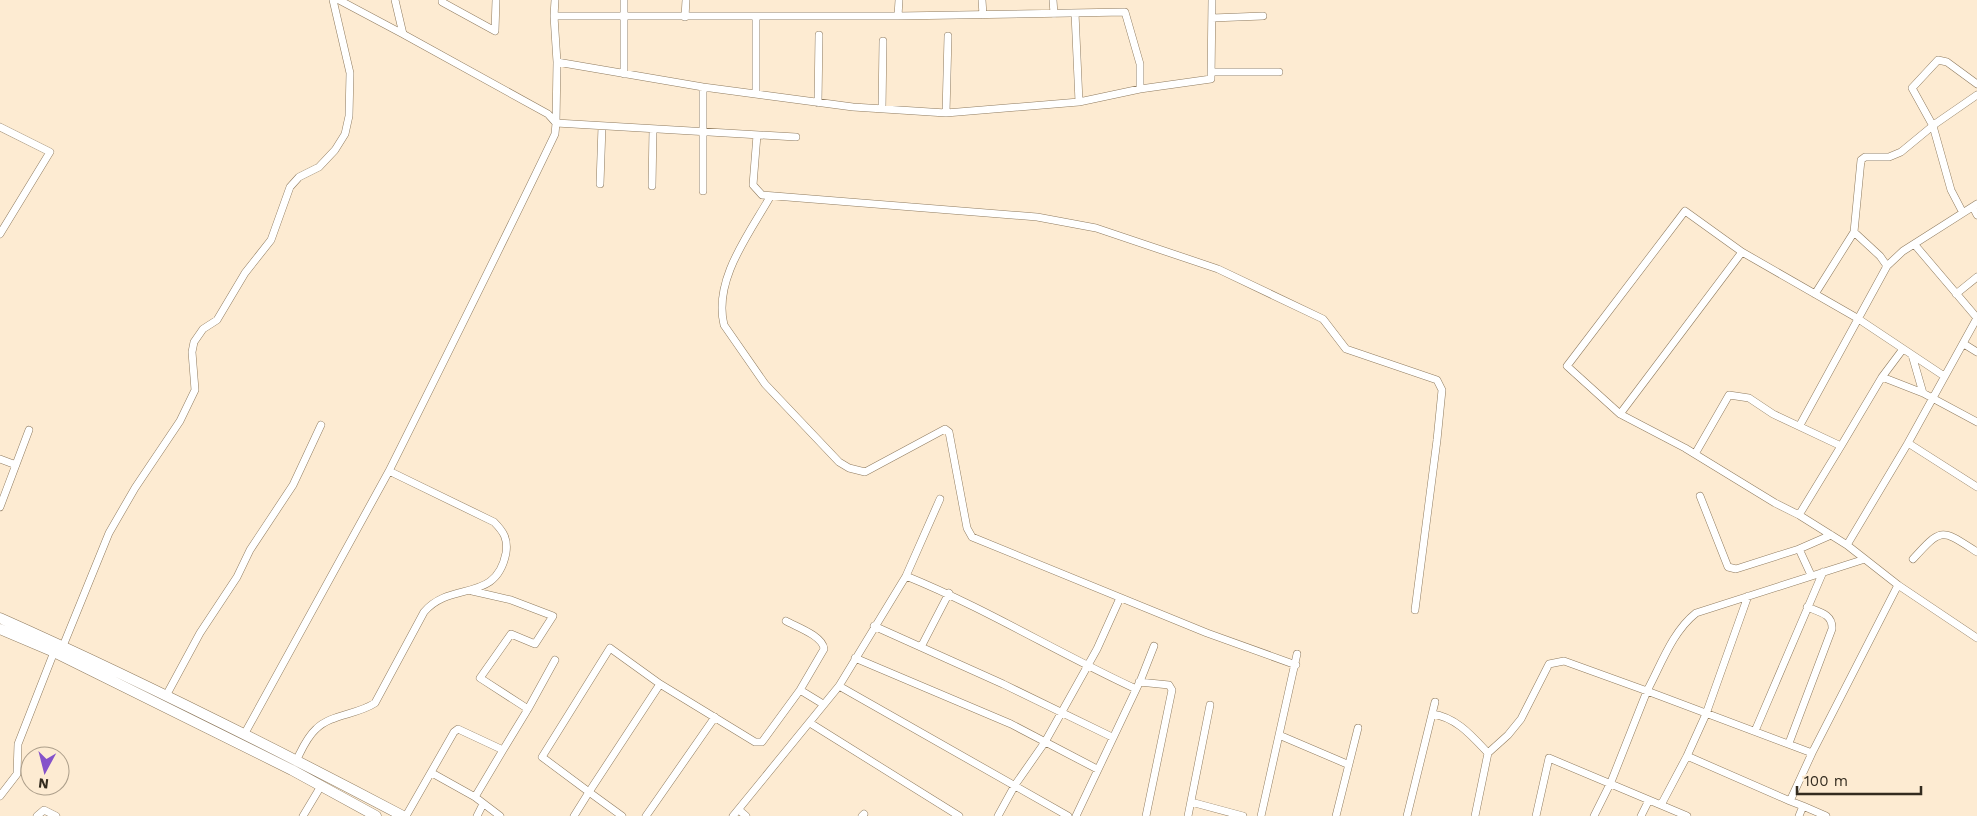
<svg xmlns="http://www.w3.org/2000/svg" width="1977" height="816" viewBox="0 0 1977 816" font-family="'Work Sans',sans-serif">
<style>
.lines{fill:none;stroke-linecap:round;stroke-linejoin:round}
.minor-casing{stroke:#8f7b5f;stroke-width:8}
.secondary-casing{stroke:#8f7b5f;stroke-width:11}
.minor{stroke:#fff;stroke-width:7}
.secondary{stroke:#fff;stroke-width:10}
</style>
<rect width="100%" height="100%" fill="#fdebd2"/>
<g class="lines">
<defs>
<path id="minor" d="M 339,0 L 403,34
M 442,0 L 442,2 L 495,31 L 496,0
M 555,0 L 554,16 L 898,16 L 1125,12 L 1140,64 L 1140,89
M 982,0 L 983,15
M 1053,0 L 1054,14
M 1075,13 L 1079,102
M 554,16 L 557,62 L 703,87 L 853,107 L 946,113 L 1079,102 L 1140,89 L 1211,79 L 1212,0
M 898,16 L 899,0
M 685,17 L 686,0
M 1212,18 L 1263,16
M 557,62 L 556,123 L 796,137
M 1211,72 L 1279,72
M 624,74 L 624,0
M 756,94 L 756,17
M 818,103 L 819,35
M 882,109 L 883,41
M 946,113 L 948,36
M 0,127 L 50,152 L 0,234
M 757,135 L 753,185 L 762,195 L 1037,217 L 1096,228 L 1218,269 L 1323,319 L 1346,349 L 1437,380 L 1442,390 L 1437,440 L 1415,610
M 600,184 L 602,126
M 652,186 L 653,129
M 703,191 L 703,87
M 770,197 C 749,234 713,280 724,325 L 765,384 L 839,462 L 849,468 L 865,472 L 945,429 L 949,432 L 967,528 L 972,537 L 1207,633 L 1296,665
M 1973,207 L 1977,215
M 1963,213 L 1951,190 L 1933,126 L 1912,88 L 1938,60 L 1947,62 L 1977,84
M 1915,245 L 1977,318
M 1887,266 L 1903,251 L 1977,204
M 1815,294 L 1854,232
M 1956,294 L 1977,277
M 1964,344 L 1977,352
M 1912,355 L 1923,393
M 1882,377 L 1903,349
M 1620,414 L 1742,252
M 1800,425 L 1887,266 L 1880,256 L 1854,232 L 1861,160 L 1865,157 L 1889,157 L 1901,152 L 1935,124 L 1977,95
M 1908,443 L 1977,487
M 1841,446 L 1882,377 L 1923,393 L 1977,422
M 1695,454 L 1729,395 L 1749,398 L 1773,414 L 1841,446 L 1799,515
M 0,459 L 16,465
M 1700,496 L 1728,567 L 1736,569 L 1799,549 L 1811,575
M 0,507 L 29,430
M 1847,545 L 1908,443 L 1977,318
M 1799,549 L 1831,535
M 1913,559 C 1942,527 1941,529 1977,552
M 906,576 C 985,608 1058,653 1136,689
M 1898,585 L 1847,545 L 1799,515 L 1775,503 L 1685,448 L 1620,414 L 1567,366 L 1685,211 L 1742,252 L 1857,318 L 1944,376
M 472,591 L 511,600 L 553,616 L 535,644 L 511,634 L 480,678 L 528,709 L 503,750
M 874,626 L 1003,684 L 1112,737
M 63,646 L 109,533 L 135,488 L 180,421 L 195,390 L 192,352 L 194,342 L 203,329 L 217,320 L 245,273 L 271,240 L 290,187 L 299,177 L 319,167 L 335,150 L 345,134 L 349,116 L 350,73 L 333,0
M 921,647 L 949,593
M 855,658 L 1011,724 L 1097,769
M 1139,682 L 1169,685 L 1172,690 L 1146,816
M 839,686 L 1068,816
M 800,690 L 823,704
M 167,694 L 200,633 L 237,577 L 250,550 L 293,485 L 321,425
M 528,709 L 555,660
M 1432,714 C 1456,717 1472,736 1488,753
M 810,723 L 959,816
M 1755,731 L 1823,572
M 245,733 L 389,471
M 1279,735 L 1347,764
M 1789,743 L 1832,629 C 1833,614 1819,612 1807,607
M 1687,756 L 1706,714 L 1748,596
M 297,759 C 302,749 307,737 316,729 C 331,714 357,715 375,703 L 424,612 C 451,580 496,604 506,553 C 508,539 504,532 494,522 L 389,471 C 445,359 501,247 555,134 L 556,123 L 548,114 L 403,34 L 395,0
M 432,773 L 475,797 L 500,816
M 0,796 L 17,774 L 18,744 L 54,652
M 1191,802 L 1243,816
M 1661,805 L 1687,756 L 1790,801
M 1803,806 L 1826,816
M 739,810 L 746,816
M 37,816 L 44,810 L 56,816
M 303,816 L 321,786
M 406,816 L 454,732 L 458,729 L 503,750 L 475,797
M 477,816 L 483,804
M 574,816 L 589,792 L 542,757 L 610,648 L 660,684
M 622,816 L 589,792 L 660,684 L 755,742 L 762,742 L 800,690 L 824,649 C 823,636 797,627 786,621
M 646,816 L 715,717
M 733,816 L 839,686 L 906,576 L 940,499
M 862,816 L 864,814
M 998,816 L 1015,785 L 1045,742 L 1097,649 L 1120,598
M 1076,816 L 1141,679 L 1154,646
M 1188,816 L 1210,705
M 1261,816 L 1297,654
M 1336,816 L 1358,728
M 1407,816 L 1435,702
M 1475,816 L 1488,753 L 1508,735 L 1521,719 L 1549,664 L 1564,661 L 1647,691 C 1661,665 1672,632 1696,613 L 1865,559
M 1536,816 L 1549,758 L 1649,800
M 1594,816 L 1611,782 L 1647,691 L 1812,753
M 1641,816 L 1649,800 L 1687,816
M 1799,816 L 1803,806 L 1790,801 L 1812,753 L 1898,585 L 1977,638"/>
<path id="secondary" d="M 0,618 C 137,679 270,746 403,816
M 0,629 L 54,652 L 292,770 L 376,816"/>
</defs>
<!-- minor casing -->
<use href="#minor" class="minor-casing"/>
<!-- secondary casing -->
<use href="#secondary" class="secondary-casing"/>
<!-- minor -->
<use href="#minor" class="minor"/>
<!-- secondary -->
<use href="#secondary" class="secondary"/>
</g>
<!-- north arrow -->
<g transform="translate(45 771) rotate(187)"><circle r="24" fill="#fdebd2" stroke="#ac9e8a"/>
<path d="M0-4L9 19L0 12L-9 19Z" fill="#8552ca"/>
<text y="-8" font-size="14" font-weight="bold" text-anchor="middle" fill="#332b1f">N</text>
</g>
<!-- scale -->
<path d="M1797 786v8h124v-8" fill="none" stroke="#332b1f" stroke-width="2.5"/>
<text x="1804" y="786" font-size="15" fill="#332b1f" stroke="#fdebd2" stroke-width="4" paint-order="stroke">100 m</text>
</svg>
